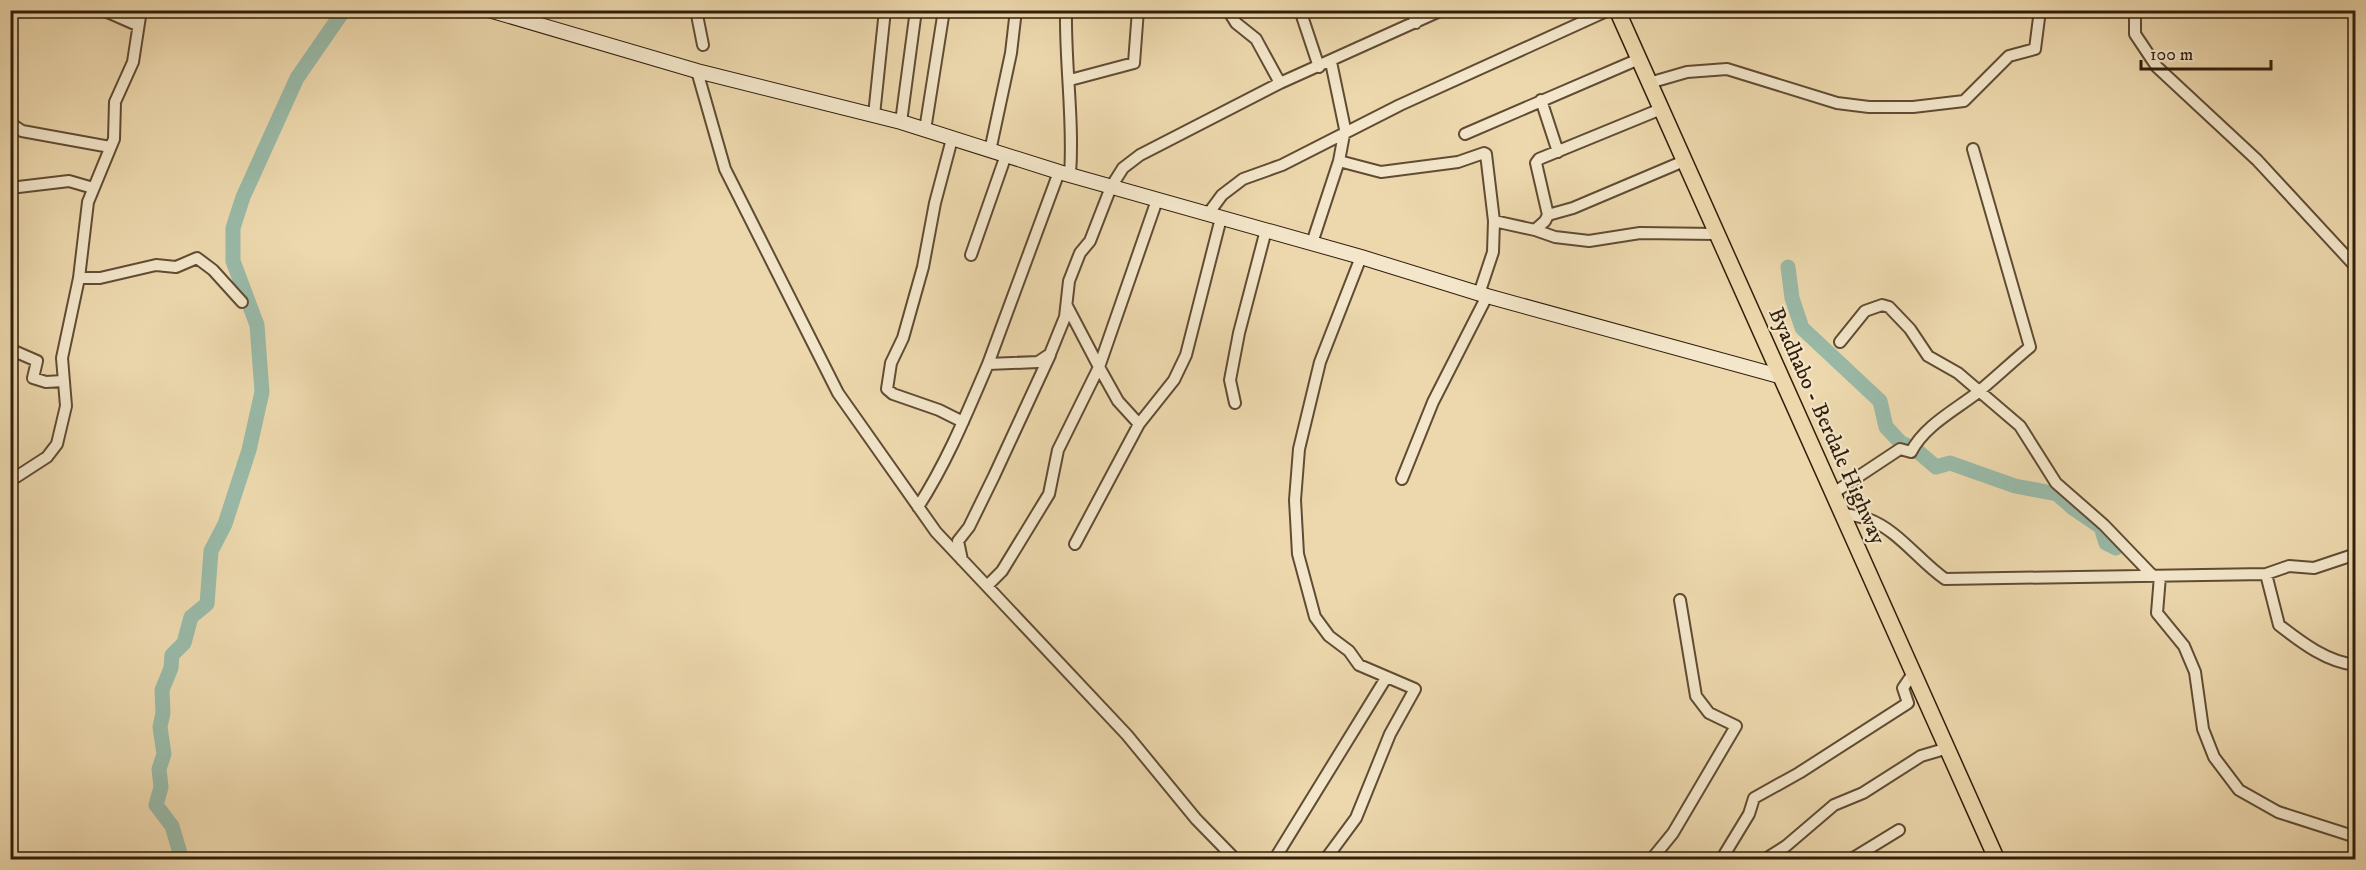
<svg xmlns="http://www.w3.org/2000/svg" width="2366" height="870" viewBox="0 0 2366 870" font-family="'IM FELL DW Pica',serif">
<style>
.lines{fill:none;stroke-linecap:round;stroke-linejoin:round}
.river{stroke:#99baa8;stroke-width:15}
.street-casing{stroke:#604c34;stroke-width:14}
.secondary-casing{stroke:#311e0b;stroke-width:16}
.primary-casing{stroke:#311e0b;stroke-width:18}
.street{stroke:#f3e6ca;stroke-width:10}
.secondary{stroke:#f3e6ca;stroke-width:14}
.primary{stroke:#edd8ad;stroke-width:15}
.labels{text-anchor:middle;dominant-baseline:central;stroke-width:4.5;stroke-linejoin:round;paint-order:stroke}
.street-label{font-size:22px;fill:#311e0b;stroke:#f3e6ca}
</style>
<rect width="100%" height="100%" fill="#edd8ad"/>
<filter id="stains"><feTurbulence type="fractalNoise" baseFrequency=".00333" numOctaves="4"/><feColorMatrix values="0 0 0 0 .2 0 0 0 0 .09 0 0 0 0 .02 0 0 0 .5 -.17"/></filter>
<radialGradient id="worn" r=".72"><stop offset=".6" stop-color="#630" stop-opacity="0"/><stop offset="1" stop-color="#630" stop-opacity=".3"/></radialGradient>
<g class="lines">
<!-- river -->
<path class="river" d="M 1788,267 L 1792,298 L 1802,328 L 1880,401 L 1886,427 L 1901,443 L 1915,449 L 1936,467 L 1950,463 L 2015,486 L 2057,494 L 2073,508 L 2101,527 L 2106,543 L 2116,548
M 182,860 L 172,826 L 156,805 L 161,787 L 159,769 L 164,754 L 160,727 L 163,713 L 162,690 L 171,668 L 172,655 L 184,643 L 191,617 L 207,604 L 211,551 L 225,524 L 249,450 L 262,392 L 257,325 L 233,261 L 233,228 L 243,197 L 297,78 L 344,10"/>
<defs>
<path id="street" d="M 103,10 L 137,25
M 696,10 L 703,45
M 1066,10 C 1065,66 1074,120 1070,175
M 1228,10 L 1236,23 L 1256,39 L 1280,83
M 1300,10 L 1319,67
M 1411,10 L 1416,23
M 2135,10 L 2135,34 L 2157,67 L 2257,160 L 2356,267
M 1331,62 L 1345,129 L 1339,161
M 697,71 L 725,169 L 838,393 L 936,532 L 1127,735 L 1196,819 L 1236,860
M 1070,80 L 1134,63 L 1138,10
M 1649,83 L 1687,72 L 1727,69 L 1837,103 L 1869,107 L 1913,107 L 1964,101 L 2009,56 L 2035,49 L 2040,10
M 1541,100 L 1558,152
M 874,115 L 885,10
M 901,122 L 916,10
M 10,123 L 22,131 L 110,147
M 925,130 L 944,10
M 1465,134 L 1639,59
M 952,139 L 935,203 L 923,267 L 903,338 L 891,363 L 887,389 L 893,394 L 939,410 L 963,422
M 990,151 L 1011,53 L 1016,10
M 10,188 L 69,181 L 93,188
M 1208,214 L 1222,195 L 1243,179 L 1282,165 L 1400,105 L 1609,10
M 1548,215 L 1573,208 L 1684,161
M 1535,230 L 1555,237 L 1589,241 L 1640,233 L 1716,234
M 1312,243 L 1339,161 L 1381,172 L 1458,162 L 1484,153 L 1486,154 L 1494,221
M 971,255 L 1006,155
M 79,278 L 100,278 L 156,265 L 176,267 L 197,258 L 213,270 L 242,302
M 1479,294 L 1493,252 L 1494,221 L 1535,230 L 1545,221 L 1548,215 L 1536,163 L 1539,159 L 1661,109
M 1840,342 L 1865,311 L 1882,305 L 1889,307 L 1910,329 L 1928,356 L 1958,373 L 2020,426 L 2056,483 L 2104,525 L 2153,576
M 10,346 L 14,351 L 37,361 L 33,378 L 46,382 L 63,381
M 988,364 L 1059,172
M 1235,403 L 1230,380 L 1239,333 L 1266,230
M 1139,424 L 1118,401 L 1099,367 L 1157,200
M 1402,479 L 1433,402 L 1487,296
M 10,481 L 47,457 L 57,444 L 66,406 L 62,358 L 79,278 L 88,202 L 114,139 L 115,102 L 133,62 L 141,10
M 1832,494 L 1900,449 L 1911,452 C 1924,426 1955,410 1977,393 C 1995,378 2012,362 2030,347 L 1973,149
M 918,507 C 947,462 967,413 988,364 L 1038,362 L 1050,354 L 1065,317 L 1069,281 L 1080,253 L 1090,241 L 1111,187 L 1123,168 L 1140,155 L 1280,83 L 1442,10
M 1840,513 C 1849,515 1859,516 1868,519 C 1898,530 1919,561 1945,579 L 2266,574 L 2289,566 L 2314,568 L 2356,554
M 1075,544 L 1139,424 L 1174,380 L 1186,355 L 1221,218
M 962,560 L 958,541 L 969,527 L 994,476 L 1050,355
M 2266,574 L 2279,625 C 2302,643 2327,662 2356,665
M 2160,576 L 2157,613 L 2184,646 L 2195,672 L 2203,729 L 2214,757 L 2239,790 L 2278,812 L 2356,837
M 987,586 L 1002,571 L 1049,494 L 1058,450 L 1099,367 L 1067,306
M 1274,860 L 1386,678
M 1325,860 L 1356,818 L 1390,734 L 1415,689 L 1359,665 L 1349,651 L 1329,636 L 1315,617 L 1298,554 L 1295,500 L 1299,449 L 1320,362 L 1361,257
M 1651,860 L 1673,833 L 1736,726 L 1709,713 L 1696,696 L 1680,600
M 1721,860 L 1749,814 L 1754,798 L 1799,773 L 1908,703 L 1903,688 L 1914,672
M 1764,860 L 1786,846 L 1834,805 L 1863,793 L 1921,756 L 1948,748
M 1850,860 L 1899,830"/>
<path id="secondary" d="M 489,10 L 697,71 L 901,122 L 1059,172 L 1361,257 L 1487,296 L 1779,376"/>
<path id="primary" d="M 1617,10 L 1997,860"/>
</defs>
<!-- street casing -->
<use href="#street" class="street-casing"/>
<!-- secondary casing -->
<use href="#secondary" class="secondary-casing"/>
<!-- primary casing -->
<use href="#primary" class="primary-casing"/>
<!-- street -->
<use href="#street" class="street"/>
<!-- secondary -->
<use href="#secondary" class="secondary"/>
<!-- primary -->
<use href="#primary" class="primary"/>
</g>
<g class="labels">
<!-- street labels -->
<g class="street-label">
<text transform="translate(1827 426) rotate(66)">Byadhabo - Berdale Highway</text>
</g>
</g>
<!-- margin -->
<rect width="2366" height="870" fill="none" stroke="#edd8ad" stroke-width="36"/>
<rect x="12" y="12" width="2342" height="846" fill="none" stroke="#311e0b" stroke-width="3"/>
<rect x="18" y="18" width="2330" height="834" fill="none" stroke="#311e0b" stroke-width="1.5"/>
<!-- scale -->
<path d="M2141 60v9h130v-9" fill="none" stroke="#311e0b" stroke-width="3"/>
<text x="2150" y="60" font-size="18" fill="#311e0b" stroke="#f3e6ca" stroke-width="4.5" paint-order="stroke">100 m</text>
<rect width="100%" height="100%" filter="url(#stains)"/>
<rect width="100%" height="100%" fill="url(#worn)"/>
</svg>
